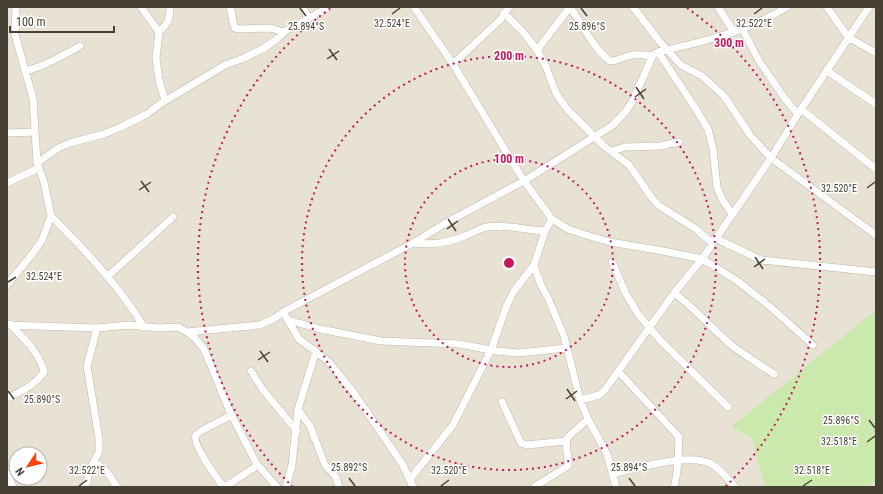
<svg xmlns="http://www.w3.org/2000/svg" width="883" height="494" viewBox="0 0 883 494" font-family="'Roboto Condensed',sans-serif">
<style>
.residential{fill:#e7e2d4;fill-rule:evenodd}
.green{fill:#cbe9ad}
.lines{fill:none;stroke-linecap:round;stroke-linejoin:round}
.minor-casing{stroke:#bfb8a8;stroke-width:8}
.minor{stroke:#fff;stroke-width:7}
.ticks{fill:none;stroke:#464035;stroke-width:1.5}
.ring{fill:none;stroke:#c2185b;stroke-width:2;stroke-dasharray:2 4}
.ticks-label{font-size:10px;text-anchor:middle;fill:#464035;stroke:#fff;stroke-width:3;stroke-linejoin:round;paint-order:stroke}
.centre{fill:#c2185b;stroke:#fff;stroke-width:2}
.ring-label{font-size:12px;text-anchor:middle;font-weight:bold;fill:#c2185b;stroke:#fff;stroke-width:3;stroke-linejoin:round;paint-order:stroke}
</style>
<rect width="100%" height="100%" fill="#f3f0e6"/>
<!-- residential -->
<path class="residential" d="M 7,7 L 876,7 L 876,487 L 7,487 ZM 16,454 L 40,454 L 40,478 L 16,478 Z"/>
<!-- green -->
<path class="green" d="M 876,310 L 876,481 L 867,487 L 765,487 L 752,438 L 731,427 Z"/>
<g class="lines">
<defs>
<path id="minor" d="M 141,7 L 159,32
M 230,7 C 233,14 231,21 235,28 L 240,29 L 270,28 L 284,32
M 303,7 L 308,18
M 414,7 L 453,64 L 524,181 L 552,219 L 568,229 L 586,235 L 610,242 L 663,251 L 702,259 L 736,280 L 767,304 L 813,345
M 570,7 C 583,25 592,47 610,61 C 618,61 625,56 633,55 C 640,54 647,56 653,55
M 633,7 L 660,42 L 681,65 L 702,76 L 725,97 L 750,135 L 771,158 L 876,235
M 718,7 L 734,32
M 827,7 L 848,37 L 876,53
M 504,13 L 523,32 L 537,50 L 546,67 L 556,93 L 567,109 L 604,146 L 629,165 L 652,198 L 658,205 L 696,229 L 712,243
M 742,28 L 759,61 L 786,100 L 798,114
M 537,50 L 570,7
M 658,52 L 696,109 L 708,129 L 713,149 L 717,187 L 722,199 L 732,214
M 453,64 L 500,20 L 509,7
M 25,71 C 45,66 62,56 80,46
M 827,71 L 876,104
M 165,101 L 159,80 L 156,58 L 159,32 C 168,23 170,20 170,7
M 801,109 L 876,169
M 7,133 L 35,132
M 612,151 L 625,147 L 660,146 L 679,142
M 37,163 L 58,148 L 70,143 L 104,134 L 121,127 L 147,114 L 160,104 L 225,65 L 244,58 L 264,48 L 277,39 L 287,30 L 329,7
M 7,183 L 39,168
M 51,216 C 85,250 119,286 144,327
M 715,238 L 761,260 L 876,272
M 413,243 C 431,245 450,243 467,235 C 474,233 479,228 487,227 C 506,224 525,230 545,231
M 612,262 L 626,294 L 638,314 L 661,341 L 728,407
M 534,265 L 541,285 L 548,298 L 564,336 L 580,400 L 588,419 L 607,454 L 616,487
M 107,277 L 173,217
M 7,285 L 33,253 L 42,240 L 51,216 L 44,182 L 37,163 L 33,98 L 15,35 L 16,7
M 674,293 C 695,308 711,328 730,344 C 744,355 759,364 774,374
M 288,320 L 320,329 L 381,341 L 459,344 L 496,351 L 519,353 L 566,348
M 7,325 L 97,328 L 129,325 L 159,328 L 178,327 L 187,332 L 195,338 L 204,349 L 230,412 L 256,463 L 277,487
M 187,332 L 260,325 L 275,318 L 283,312
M 251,371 L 263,390 L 297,431
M 619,372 L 679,437 C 678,453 679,471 674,487
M 7,398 C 21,392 35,385 44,372 C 40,353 23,338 10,324
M 580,400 L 599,395 L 604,391 L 674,293 L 702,259 L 771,158 L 798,114 L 869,7
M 502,402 L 521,443 L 527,445 L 566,441
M 298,409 L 310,426 L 325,465 L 336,477 L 339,487
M 94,461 L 108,473 L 117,487
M 7,474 L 13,487
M 612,474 C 636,469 692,451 713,465 C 722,471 728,479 735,487
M 410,479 L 453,425 L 491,350 L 507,305 L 514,291 L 534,265 L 545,231 L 552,219
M 85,487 L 92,465 L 99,452 L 99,439 L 87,366 L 97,328
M 224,487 C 218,480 191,443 196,435 C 200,430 225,419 232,415
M 225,487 L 258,465
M 286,487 L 292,465 L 298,409 L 316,351
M 413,487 L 403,465 L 354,393 L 328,361 L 299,339 L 283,312 L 413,243 L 449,221 L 524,181 L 613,125 L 626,111 L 633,100 L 653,55 L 658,52 C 702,42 749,31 787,7
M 534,487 L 568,466 C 569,456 564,446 568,437 L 588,419"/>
</defs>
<!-- minor casing -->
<use href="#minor" class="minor-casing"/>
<!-- minor -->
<use href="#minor" class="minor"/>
</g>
<!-- ticks -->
<path class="ticks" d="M 300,8 L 306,16M 581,8 L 587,16M 392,14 L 400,8M 754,14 L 762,8M 329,49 L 337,60M 327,59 L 339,51M 636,87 L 644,99M 635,97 L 646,89M 141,181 L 149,192M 867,188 L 875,182M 139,190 L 151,182M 448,219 L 456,231M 447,229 L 458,221M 755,257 L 763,269M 754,267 L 765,259M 8,282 L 16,277M 260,351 L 268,362M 258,360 L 270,352M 567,389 L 575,401M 8,391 L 14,399M 566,399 L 577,391M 869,420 L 875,428M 867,442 L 875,436M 349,478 L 355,486M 629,478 L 635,486M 79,486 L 87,480M 441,486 L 449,480M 803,486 L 812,480"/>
<!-- distance rings -->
<g class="ring">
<circle cx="509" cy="263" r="104"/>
<circle cx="509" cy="263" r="207"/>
<path d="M293 487A311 311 0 0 1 331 8M687 8A311 311 0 0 1 725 487"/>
</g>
<g class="ticks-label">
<text x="392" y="27">32.524°E</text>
<text x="754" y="27">32.522°E</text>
<text x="306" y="30">25.894°S</text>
<text x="587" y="30">25.896°S</text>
<text x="839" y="192">32.520°E</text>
<text x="44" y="280">32.524°E</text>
<text x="42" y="403">25.890°S</text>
<text x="841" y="424">25.896°S</text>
<text x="839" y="445">32.518°E</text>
<text x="349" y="471">25.892°S</text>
<text x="629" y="471">25.894°S</text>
<text x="87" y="474">32.522°E</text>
<text x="449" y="474">32.520°E</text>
<text x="812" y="474">32.518°E</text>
</g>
<circle cx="509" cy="263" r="6" class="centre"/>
<g class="ring-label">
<text x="729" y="47">300 m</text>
<text x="509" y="60">200 m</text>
<text x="509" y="163">100 m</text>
</g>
<!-- border -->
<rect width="883" height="494" fill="none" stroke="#464035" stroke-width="16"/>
<!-- north arrow -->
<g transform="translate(28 466) rotate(235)"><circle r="19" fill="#ffffff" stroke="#b5b3ae"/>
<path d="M0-3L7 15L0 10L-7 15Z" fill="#fe4212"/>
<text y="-6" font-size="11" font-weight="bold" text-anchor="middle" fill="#464035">N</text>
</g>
<!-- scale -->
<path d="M10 26v6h104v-6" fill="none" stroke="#464035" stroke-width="2"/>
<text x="16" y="26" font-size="12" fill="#464035" stroke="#ffffff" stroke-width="3" paint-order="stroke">100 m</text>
</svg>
